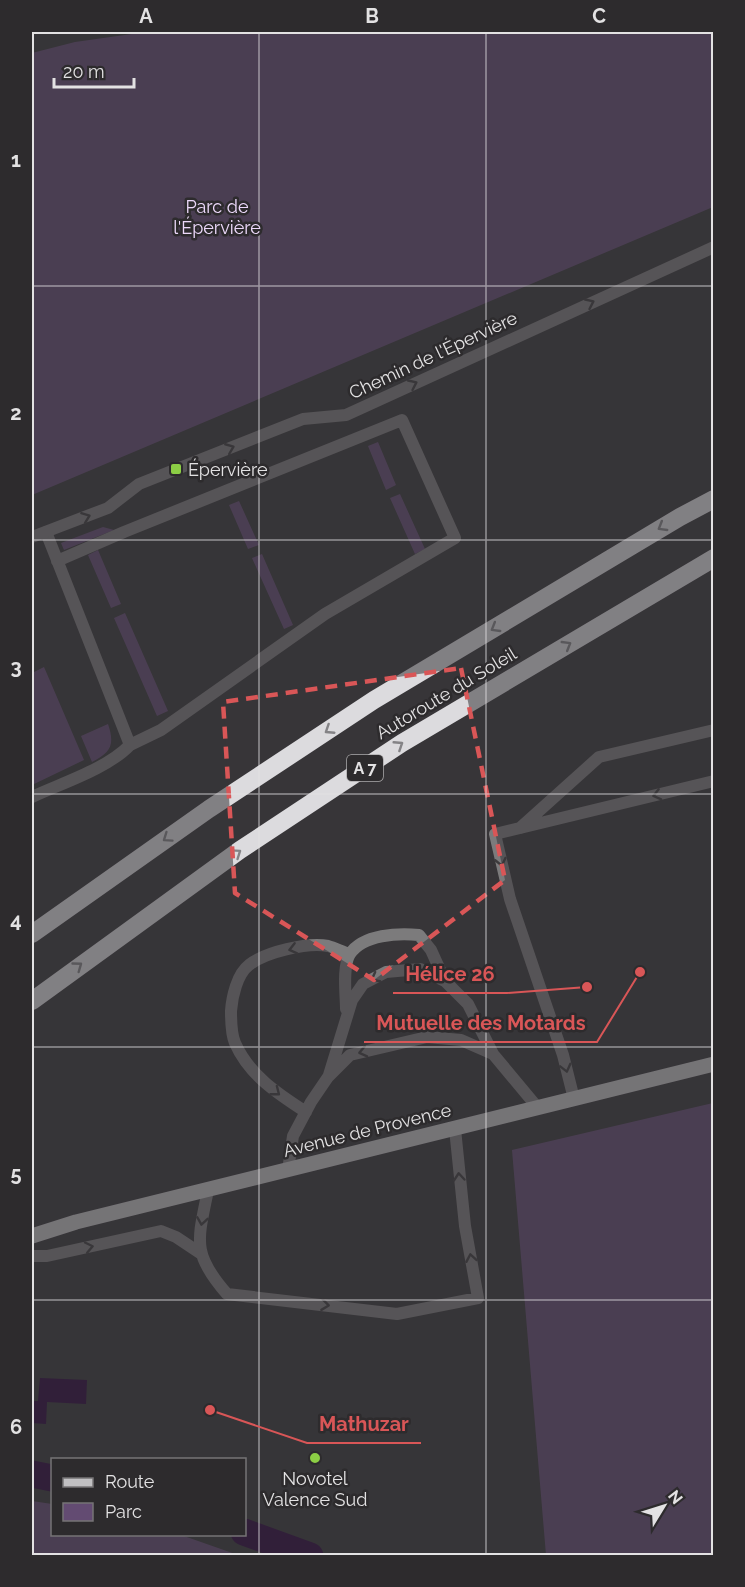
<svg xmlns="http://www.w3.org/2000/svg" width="745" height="1587" viewBox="0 0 745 1587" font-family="Raleway,sans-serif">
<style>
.green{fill:#634b72}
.water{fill:#2a063b}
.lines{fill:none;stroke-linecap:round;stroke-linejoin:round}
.canal{stroke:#2a063b;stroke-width:27}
.service{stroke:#7c7b7c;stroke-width:12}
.minor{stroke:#7c7b7c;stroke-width:12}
.primary{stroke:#c1c0c2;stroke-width:15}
.motorway{stroke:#dcdbde;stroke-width:18}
.oneway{stroke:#3d3b3d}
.oneway2{stroke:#848386}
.marked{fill:none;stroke:#d95657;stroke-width:4.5;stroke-dasharray:12 8;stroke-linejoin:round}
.grid{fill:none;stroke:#e3e2e3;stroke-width:1.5;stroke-opacity:0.55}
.poi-dot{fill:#8cce45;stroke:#2d2b2d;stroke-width:2}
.labels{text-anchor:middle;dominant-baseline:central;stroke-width:5;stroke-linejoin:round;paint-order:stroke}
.shield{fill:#2d2b2d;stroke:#acabac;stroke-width:1.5}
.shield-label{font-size:16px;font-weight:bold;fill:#e3e2e3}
.park-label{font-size:18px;fill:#edd9fb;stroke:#2d2b2d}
.street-label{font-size:18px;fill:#e3e2e3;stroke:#2d2b2d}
.poi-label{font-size:18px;fill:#e3e2e3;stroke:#2d2b2d;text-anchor:start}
.leader{fill:none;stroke:#d95657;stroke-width:2}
.callout-dot{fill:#d95657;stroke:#2d2b2d;stroke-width:2}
.callout-label{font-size:20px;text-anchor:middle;font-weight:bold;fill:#d95657;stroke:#2d2b2d;stroke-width:5;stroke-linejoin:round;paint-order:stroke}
.neatline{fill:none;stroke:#e3e2e3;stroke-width:2}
.grid-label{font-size:20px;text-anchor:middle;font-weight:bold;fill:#e3e2e3}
</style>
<rect width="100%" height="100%" fill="#373538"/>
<!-- green -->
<path class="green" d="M 146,32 L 713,32 L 713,207 L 32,495 L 32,53 L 75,42 Z
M 378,442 L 396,485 L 386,490 L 368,446 Z
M 400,494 L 425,549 L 415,554 L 390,498 Z
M 239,501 L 259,545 L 248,549 L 229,505 Z
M 103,527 L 114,530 L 64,550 L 61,543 Z
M 98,550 L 121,604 L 111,608 L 88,555 Z
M 262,554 L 293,625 L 284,629 L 252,558 Z
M 125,613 L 168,711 L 157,716 L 114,618 Z
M 44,667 L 84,760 L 32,785 L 32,673 Z
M 108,724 C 115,745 111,752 92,762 L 81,736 Z
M 713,1103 L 713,1555 L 546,1555 L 512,1150 Z
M 32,1501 L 52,1504 L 52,1534 L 181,1535 L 238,1555 L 32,1555 Z"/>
<!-- water -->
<path class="water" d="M 40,1378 L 87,1380 L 86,1404 L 47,1402 L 46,1424 L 32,1423 L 32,1401 L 38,1401 Z"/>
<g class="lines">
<!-- canal -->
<path class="canal" d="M 32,1474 L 52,1478
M 244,1532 L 310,1556"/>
<!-- service -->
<path class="service" d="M 57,561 L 124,532 L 402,420 L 455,538 L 325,614 L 161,730 L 130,745
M 32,797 C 62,783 107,769 130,745 L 46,532
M 520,828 L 599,757 L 714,730
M 346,1009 C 346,995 342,966 350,954 C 363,934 399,933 419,935 L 431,950 L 445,981
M 329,1075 L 352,1000 L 363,984 L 386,972 L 420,969 L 445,981 L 468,1004 L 493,1054
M 574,1099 L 563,1055 L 510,899 L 495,834 L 714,781
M 306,1112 C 278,1094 249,1075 235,1043 C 231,1034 231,1021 231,1011 C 232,997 237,974 249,965 C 265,952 308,942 328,946 C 335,948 343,952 350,954
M 288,1170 L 293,1136 L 311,1102 L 328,1077 L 350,1055 L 427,1037 L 461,1040 L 493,1054 L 538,1108
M 208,1190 C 198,1240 191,1253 227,1294 L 397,1314 L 478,1298 L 465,1226 L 455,1129
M 32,1256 L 47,1256 L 161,1231 L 176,1237 L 200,1253"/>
<!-- minor -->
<path class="minor" d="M 32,537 L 108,508 L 139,484 L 303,419 L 346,415 L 714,247"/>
<!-- primary -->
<path class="primary" d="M 32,1236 L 76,1222 L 714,1064"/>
<!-- motorway -->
<path class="motorway" d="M 32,934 L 209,809 L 374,700 L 680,517 L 714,499
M 32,1001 L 240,850 L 402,743 L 714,558"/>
</g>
<!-- one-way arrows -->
<defs><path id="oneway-chevron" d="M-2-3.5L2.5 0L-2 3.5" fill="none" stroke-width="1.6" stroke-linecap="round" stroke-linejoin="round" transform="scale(1.5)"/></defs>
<g class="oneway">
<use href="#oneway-chevron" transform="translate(590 303) rotate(-25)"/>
<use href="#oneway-chevron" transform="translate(413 384) rotate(-25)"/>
<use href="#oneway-chevron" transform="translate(230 448) rotate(-22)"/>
<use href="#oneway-chevron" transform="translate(86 517) rotate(-21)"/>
<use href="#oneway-chevron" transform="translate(657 795) rotate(166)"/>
<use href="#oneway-chevron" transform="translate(501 862) rotate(77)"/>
<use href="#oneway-chevron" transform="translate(293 949) rotate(166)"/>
<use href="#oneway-chevron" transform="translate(375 978) rotate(152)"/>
<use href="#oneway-chevron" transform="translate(363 1052) rotate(167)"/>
<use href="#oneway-chevron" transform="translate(566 1068) rotate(76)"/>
<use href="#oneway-chevron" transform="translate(276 1092) rotate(38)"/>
<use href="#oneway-chevron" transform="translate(459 1177) rotate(-95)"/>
<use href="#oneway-chevron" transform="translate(202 1221) rotate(99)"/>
<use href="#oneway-chevron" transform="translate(89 1247) rotate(-12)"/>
<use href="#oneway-chevron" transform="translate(471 1258) rotate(-100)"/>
<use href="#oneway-chevron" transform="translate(325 1305) rotate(7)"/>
</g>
<g class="oneway2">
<use href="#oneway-chevron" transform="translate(662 527) rotate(149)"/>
<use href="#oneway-chevron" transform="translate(495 628) rotate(149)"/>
<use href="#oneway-chevron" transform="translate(567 645) rotate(-31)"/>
<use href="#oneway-chevron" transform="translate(329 730) rotate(147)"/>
<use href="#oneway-chevron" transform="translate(399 745) rotate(-33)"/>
<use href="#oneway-chevron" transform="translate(167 838) rotate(145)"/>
<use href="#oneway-chevron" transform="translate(237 853) rotate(-35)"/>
<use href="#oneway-chevron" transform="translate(78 966) rotate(-36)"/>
</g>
<!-- marked area -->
<path d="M0 0H745V1587H0ZM 461,668 L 505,880 L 374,980 L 235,893 L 223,702 Z" fill="#373538" fill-opacity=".55" fill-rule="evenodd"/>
<path class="marked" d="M 461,668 L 505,880 L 374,980 L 235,893 L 223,702 Z"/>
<!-- grid -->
<path class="grid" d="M 259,32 L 259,1556M 486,32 L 486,1556M 32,286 L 714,286M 32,540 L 714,540M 32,794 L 714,794M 32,1047 L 714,1047M 32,1300 L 714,1300"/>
<!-- markers -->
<g class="poi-dot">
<rect x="170" y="463" width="12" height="12" rx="3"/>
<circle cx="315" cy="1458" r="6"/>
</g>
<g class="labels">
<!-- shield labels -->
<rect class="shield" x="347" y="755" width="36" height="26" rx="4.5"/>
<g class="shield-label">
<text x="365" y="768">A 7</text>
</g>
<!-- park labels -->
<g class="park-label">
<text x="217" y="206">Parc de<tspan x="217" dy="21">l'Épervière</tspan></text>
</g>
<!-- street labels -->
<g class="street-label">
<text transform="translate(433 355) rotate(-25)">Chemin de l'Épervière</text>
<text transform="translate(446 693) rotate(-31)">Autoroute du Soleil</text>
<text transform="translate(367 1130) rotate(-14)">Avenue de Provence</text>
</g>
<!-- poi labels -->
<g class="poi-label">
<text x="188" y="469">Épervière</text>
<text x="315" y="1478" text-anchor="middle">Novotel<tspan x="315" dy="21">Valence Sud</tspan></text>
</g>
</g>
<!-- callouts -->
<path class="leader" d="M587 987L507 993H393M640 972L597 1042H364M210 1410L307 1443H421"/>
<g class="callout-dot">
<circle cx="587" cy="987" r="6"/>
<circle cx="640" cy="972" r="6"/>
<circle cx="210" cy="1410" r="6"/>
</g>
<g class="callout-label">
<text x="450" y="981">Hélice 26</text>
<text x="481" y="1030">Mutuelle des Motards</text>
<text x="364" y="1431">Mathuzar</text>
</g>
<!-- border -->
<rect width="745" height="1587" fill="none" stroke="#2d2b2d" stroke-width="66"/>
<!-- legend -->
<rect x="51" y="1458" width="195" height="78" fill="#2d2b2d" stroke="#767476" stroke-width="1.5"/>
<rect x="63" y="1478" width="30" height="9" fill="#c1c0c2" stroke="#767476" stroke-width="1.5"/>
<text x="105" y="1488" font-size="18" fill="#e3e2e3">Route</text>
<rect x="63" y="1503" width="30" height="18" fill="#634b72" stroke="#767476" stroke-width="1.5"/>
<text x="105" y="1518" font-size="18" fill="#e3e2e3">Parc</text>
<!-- north arrow -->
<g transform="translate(664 1506) rotate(52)" stroke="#2d2b2d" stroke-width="4.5" paint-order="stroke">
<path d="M0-4.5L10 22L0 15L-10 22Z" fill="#e3e2e3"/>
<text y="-9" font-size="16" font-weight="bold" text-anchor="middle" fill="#e3e2e3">N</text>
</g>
<!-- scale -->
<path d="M54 78v9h80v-9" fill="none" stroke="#e3e2e3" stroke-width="3"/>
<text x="63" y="78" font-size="18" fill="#e3e2e3" stroke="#2d2b2d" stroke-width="4.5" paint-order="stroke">20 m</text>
<rect x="33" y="33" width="679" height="1521" class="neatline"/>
<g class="grid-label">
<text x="146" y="23">A</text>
<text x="372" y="23">B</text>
<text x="599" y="23">C</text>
<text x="16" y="167">1</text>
<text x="16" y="420">2</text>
<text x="16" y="674">3</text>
<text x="16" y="927">4</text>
<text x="16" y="1181">5</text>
<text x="16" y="1434">6</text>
</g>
</svg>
